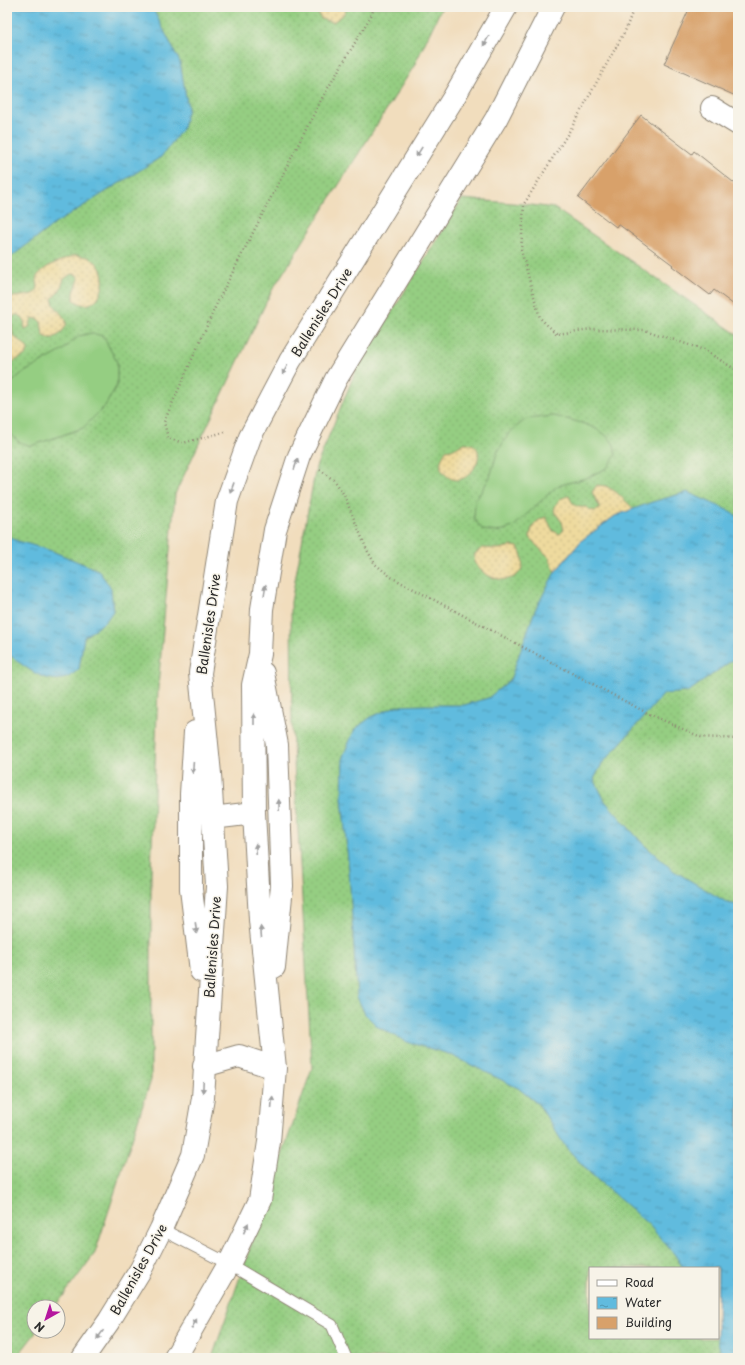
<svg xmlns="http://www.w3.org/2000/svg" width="745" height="1365" viewBox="0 0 745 1365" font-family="'Playpen Sans',sans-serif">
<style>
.grass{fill:url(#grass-dots);stroke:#607c56;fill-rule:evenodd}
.sand{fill:url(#sand-dots);stroke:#8c8264}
.garden{fill:#95ce82;stroke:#607c56}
.water{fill:url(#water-ripples);stroke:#467384}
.building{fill:#d8a16a}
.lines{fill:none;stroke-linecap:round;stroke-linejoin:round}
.lane-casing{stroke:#8e8474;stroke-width:13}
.street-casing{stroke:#8e8474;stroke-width:24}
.path{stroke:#8e8474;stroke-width:2.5;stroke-dasharray:1 3;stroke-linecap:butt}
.lane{stroke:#fff;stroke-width:11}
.street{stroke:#fff;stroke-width:22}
.oneway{fill:#a0a0a0}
.labels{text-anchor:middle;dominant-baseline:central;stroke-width:3;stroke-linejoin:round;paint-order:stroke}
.street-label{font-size:13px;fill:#2b2b2b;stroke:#f7f3e8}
</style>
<defs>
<pattern id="grass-dots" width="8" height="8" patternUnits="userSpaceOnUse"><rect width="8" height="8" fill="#95ce82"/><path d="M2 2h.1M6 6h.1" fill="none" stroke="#81b170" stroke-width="1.8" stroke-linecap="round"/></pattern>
<pattern id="sand-dots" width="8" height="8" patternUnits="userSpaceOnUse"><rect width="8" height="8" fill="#eeda9e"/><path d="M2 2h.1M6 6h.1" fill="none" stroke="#cb8" stroke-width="1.8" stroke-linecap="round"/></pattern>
<pattern id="water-ripples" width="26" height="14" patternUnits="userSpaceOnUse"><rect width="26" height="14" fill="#61bbde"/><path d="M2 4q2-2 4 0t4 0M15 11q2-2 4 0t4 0" fill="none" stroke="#5098b4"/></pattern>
</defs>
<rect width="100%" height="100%" fill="#f7f3e8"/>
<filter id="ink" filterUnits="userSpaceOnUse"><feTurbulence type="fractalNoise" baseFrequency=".025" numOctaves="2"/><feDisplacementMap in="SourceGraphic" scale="8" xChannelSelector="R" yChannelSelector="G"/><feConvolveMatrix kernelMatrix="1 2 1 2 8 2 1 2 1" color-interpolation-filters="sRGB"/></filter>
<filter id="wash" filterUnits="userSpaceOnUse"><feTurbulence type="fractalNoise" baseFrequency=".012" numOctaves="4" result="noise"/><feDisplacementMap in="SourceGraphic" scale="16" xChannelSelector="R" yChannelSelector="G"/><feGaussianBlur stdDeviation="0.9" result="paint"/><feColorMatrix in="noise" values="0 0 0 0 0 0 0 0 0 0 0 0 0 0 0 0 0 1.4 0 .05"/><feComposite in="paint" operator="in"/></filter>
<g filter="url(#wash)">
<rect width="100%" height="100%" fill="#f1ddbd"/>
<!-- grass -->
<path class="grass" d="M 52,7 L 442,7 L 414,66 L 271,292 L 175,494 L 158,687 L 151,873 L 151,1080 L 95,1253 L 55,1307 L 34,1307 L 34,1331 L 37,1331 L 16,1358 L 7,1358 L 7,111 Z
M 462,199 L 524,204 L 554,208 L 738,335 L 738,1358 L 212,1358 L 312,1068 L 292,728 L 291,602 L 316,467 L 356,370 ZM 590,1268 L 718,1268 L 718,1338 L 590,1338 Z"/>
<!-- sand -->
<path class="sand" d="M 316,7 L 347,7 L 343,15 L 333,22 L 321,19 Z
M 75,255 C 79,256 86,256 90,258 C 117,273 98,319 74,300 L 74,293 L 79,279 L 77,275 L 71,274 L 64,279 L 60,290 L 52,299 L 54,305 L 66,320 L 66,326 L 60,334 L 53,338 L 48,338 L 43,335 L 41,322 L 38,319 L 32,318 L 29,327 L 25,329 L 24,320 L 19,315 L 15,315 L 11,318 L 13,336 L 24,344 L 28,349 L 27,354 L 7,365 L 7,299 C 19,293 45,301 36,278 C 45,264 60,262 75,255 Z
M 464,443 C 497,442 466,499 444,473 C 437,466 442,457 446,450 L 456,448 Z
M 597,485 L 606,486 L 616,492 L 634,509 L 615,516 L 582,540 L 555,572 L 549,557 L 536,545 L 530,537 C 532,526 534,521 546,517 L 553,531 L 560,534 L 564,530 L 562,522 L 554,511 C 556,502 559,498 569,496 C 573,505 575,508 586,507 L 590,510 L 595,511 L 600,508 L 592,492 Z
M 512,546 L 518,547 C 537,581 493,592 474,562 L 475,554 L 482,548 L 498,549 Z"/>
<!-- garden -->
<path class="garden" d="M 91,333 L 103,336 L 117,362 L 117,385 L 105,406 L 83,428 L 31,446 L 19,442 L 10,433 L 7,427 L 7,387 L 21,374 L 62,351 L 79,336 Z
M 554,416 C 574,421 600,425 613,443 C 615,446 615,452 616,455 L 607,468 L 586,478 L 557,486 L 513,527 L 497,532 L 483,530 L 474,519 L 475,502 L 490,477 L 497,453 L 509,433 L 526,419 Z"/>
<!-- water -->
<path class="water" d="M 7,7 L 152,7 L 180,62 L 188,108 L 183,128 L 161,157 L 53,225 L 7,260 Z
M 687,492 L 732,512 L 738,517 L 738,656 L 688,692 L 664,694 L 602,764 L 594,779 L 605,801 L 643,844 L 674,871 L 728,903 L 738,905 L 738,1358 L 722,1358 L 717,1338 L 718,1268 L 683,1268 L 675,1255 L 649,1225 L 590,1173 L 565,1146 L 539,1105 L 518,1088 L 449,1054 L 407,1042 L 378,1027 L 365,1014 L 357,997 L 349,871 L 342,799 L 343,756 L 355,729 L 371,717 L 396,706 L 424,705 L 464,705 L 488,698 L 510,680 L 535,610 L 555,572 L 582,540 L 615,516 L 652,502 Z
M 7,536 L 18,541 L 52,551 L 98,570 L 111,588 L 113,611 L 106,621 L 84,637 L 79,669 C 75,672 70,677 66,678 C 44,685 23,665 7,653 Z"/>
<g id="blocks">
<!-- building -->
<path class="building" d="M 690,7 L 738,7 L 738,97 L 664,64 Z
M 641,115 L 692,154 L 694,151 L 738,186 L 738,308 L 714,290 L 710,295 L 672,266 L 673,265 L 618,224 L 616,227 L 578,198 Z"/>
</g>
</g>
<g filter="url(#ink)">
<use href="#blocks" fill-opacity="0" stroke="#8e8474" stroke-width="1"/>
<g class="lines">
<defs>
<path id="lane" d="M 161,1229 L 229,1264 L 332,1325 L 346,1358"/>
<path id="street" d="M 712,108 L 738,124
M 263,673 L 277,745 L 282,886 L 274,967
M 195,732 L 191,794 L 191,889 L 201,971
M 212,818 L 254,813
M 204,1066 L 239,1056 L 275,1068
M 83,1358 L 109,1321 L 141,1269 L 161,1229 L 193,1155 L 203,1098 L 217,886 L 210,774 L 200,673 L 227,501 L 250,437 L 290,361 L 454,97 L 506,7
M 175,1358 L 229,1264 L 260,1200 L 269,1142 L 275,1068 L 260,920 L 254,813 L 253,685 L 260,654 L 262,609 L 275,530 L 299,456 L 336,379 L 496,119 L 553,7"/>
</defs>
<!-- lane casing -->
<use href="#lane" class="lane-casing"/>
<!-- street casing -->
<use href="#street" class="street-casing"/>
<!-- path -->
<path class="path" d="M 634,7 L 626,29 L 572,127 L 524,204 L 521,250 L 540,318 L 557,334 L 591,329 L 645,330 L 704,350 L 738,371
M 225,432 L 183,443 L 168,438 L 164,422 L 218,301 L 321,100 L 372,14 L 374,7
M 320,470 L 335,481 L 344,495 L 367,550 L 375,564 L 391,577 L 649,714 L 701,737 L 738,739"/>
<!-- lane -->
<use href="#lane" class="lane"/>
<!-- street -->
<use href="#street" class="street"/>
</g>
<!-- one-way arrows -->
<defs><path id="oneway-solid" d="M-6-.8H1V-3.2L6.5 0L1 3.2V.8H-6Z"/></defs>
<g class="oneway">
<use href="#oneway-solid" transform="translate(486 41) rotate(120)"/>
<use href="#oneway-solid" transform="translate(419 152) rotate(122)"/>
<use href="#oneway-solid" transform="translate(285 370) rotate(118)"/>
<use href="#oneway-solid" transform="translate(296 464) rotate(-72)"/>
<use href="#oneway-solid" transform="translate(232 488) rotate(110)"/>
<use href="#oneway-solid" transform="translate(265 590) rotate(-81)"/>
<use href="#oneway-solid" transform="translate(254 719) rotate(-90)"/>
<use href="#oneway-solid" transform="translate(193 768) rotate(94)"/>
<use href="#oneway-solid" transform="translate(279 805) rotate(-92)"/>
<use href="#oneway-solid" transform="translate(256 849) rotate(-93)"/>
<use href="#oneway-solid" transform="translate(196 928) rotate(83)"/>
<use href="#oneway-solid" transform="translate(261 932) rotate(-95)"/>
<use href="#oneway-solid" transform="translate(203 1087) rotate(93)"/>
<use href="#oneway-solid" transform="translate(272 1102) rotate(-86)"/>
<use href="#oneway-solid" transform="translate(246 1228) rotate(-65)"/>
<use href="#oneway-solid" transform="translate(194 1324) rotate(-61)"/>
<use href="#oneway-solid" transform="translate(100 1335) rotate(126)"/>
</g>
</g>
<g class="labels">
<!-- street labels -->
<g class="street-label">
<text transform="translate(321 312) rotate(-58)">Ballenisles Drive</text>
<text transform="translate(208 624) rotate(-82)">Ballenisles Drive</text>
<text transform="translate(212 947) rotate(-86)">Ballenisles Drive</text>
<text transform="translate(138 1269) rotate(-61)">Ballenisles Drive</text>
</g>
</g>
<!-- margin -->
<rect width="745" height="1365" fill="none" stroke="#f7f3e8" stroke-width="24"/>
<!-- legend -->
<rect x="589" y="1267" width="130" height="72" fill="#f7f3e8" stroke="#a5a39c"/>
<rect x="597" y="1280" width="20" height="6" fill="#ffffff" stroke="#a5a39c"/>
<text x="625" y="1287" font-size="12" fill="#2b2b2b">Road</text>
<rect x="597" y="1297" width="20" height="12" fill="url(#water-ripples)" stroke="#a5a39c"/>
<text x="625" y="1307" font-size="12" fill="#2b2b2b">Water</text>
<rect x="597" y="1317" width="20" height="12" fill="#d8a16a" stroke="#a5a39c"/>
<text x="625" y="1327" font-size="12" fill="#2b2b2b">Building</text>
<!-- north arrow -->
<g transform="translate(46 1319) rotate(219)"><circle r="19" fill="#f7f3e8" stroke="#a5a39c"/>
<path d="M0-3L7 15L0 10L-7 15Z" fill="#b5179e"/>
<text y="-6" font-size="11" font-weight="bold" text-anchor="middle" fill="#2b2b2b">N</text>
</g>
</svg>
